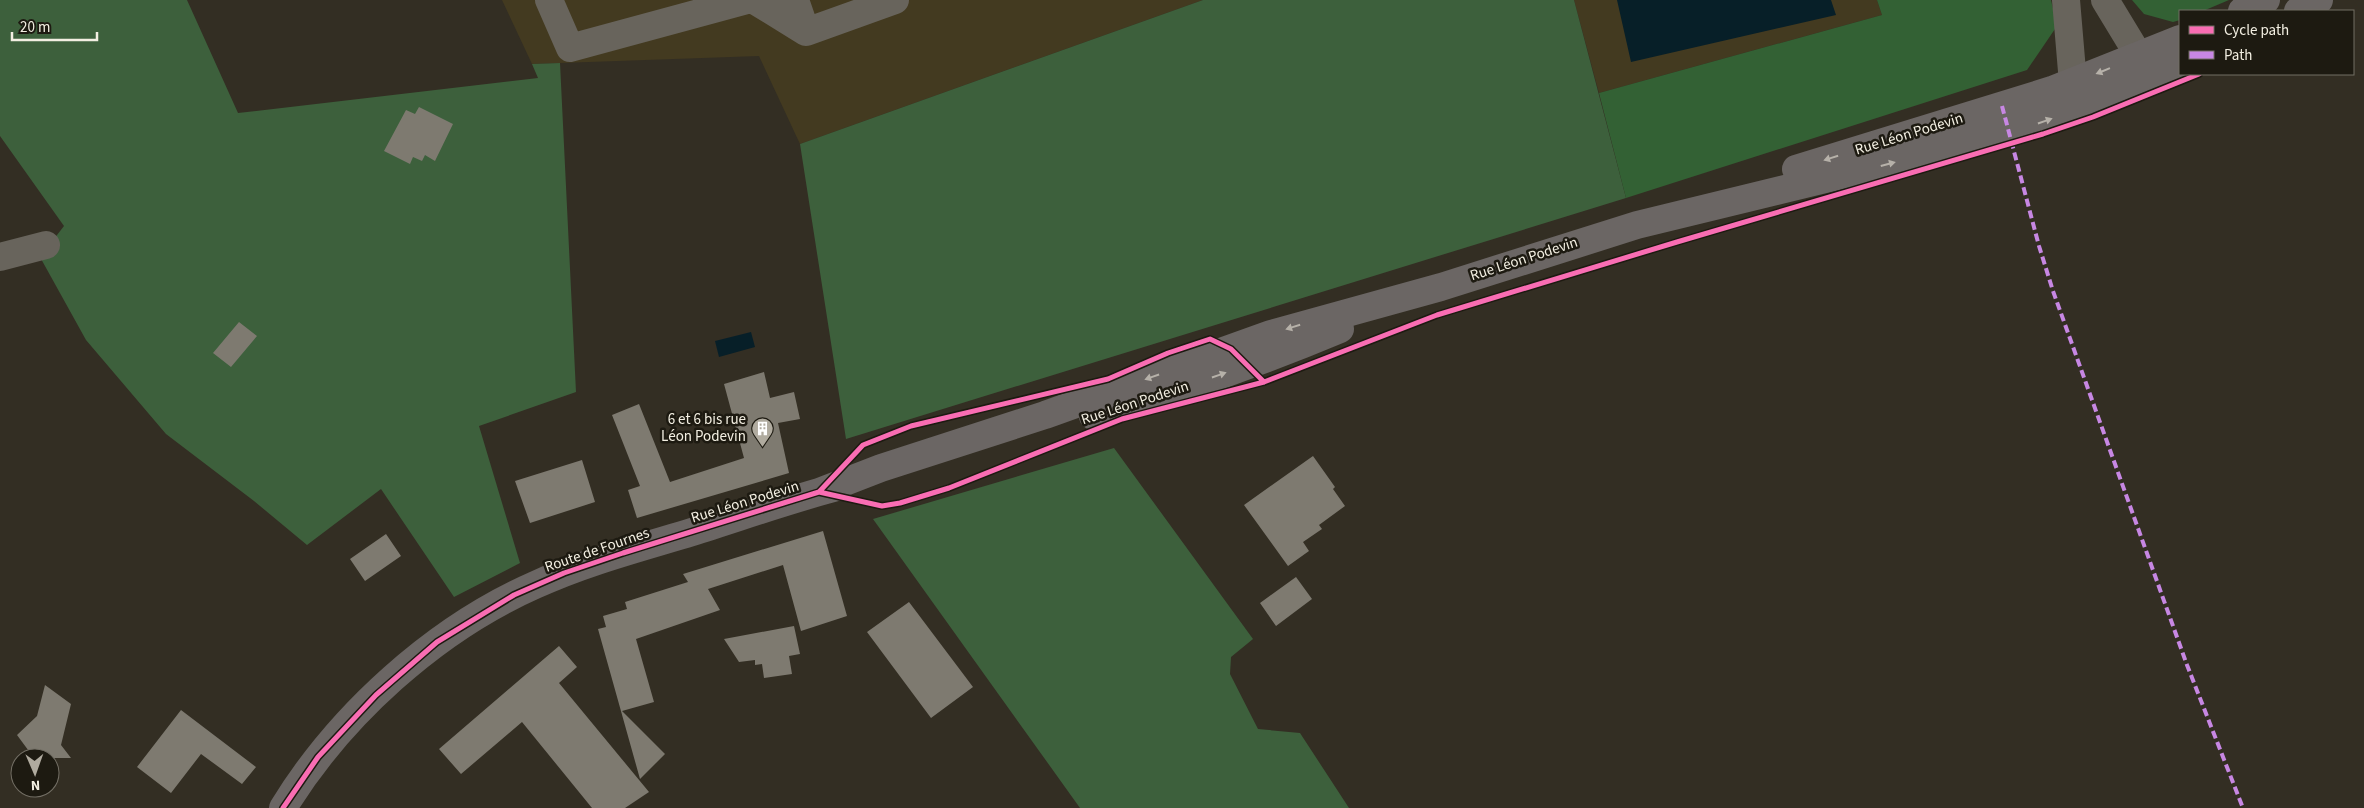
<svg xmlns="http://www.w3.org/2000/svg" width="2364" height="808" viewBox="0 0 2364 808" font-family="'Source Sans 3',sans-serif">
<style>
.built{fill:#433a20}
.green{fill:#3d603c}
.forest{fill:#336134}
.water{fill:#071f28}
.building{fill:#7e7a70}
.lines{fill:none;stroke-linecap:round;stroke-linejoin:round}
.minor{stroke:#68645c;stroke-width:28}
.major{stroke:#6b6664;stroke-width:28}
.quiet{stroke:#c787e3;stroke-width:4;stroke-dasharray:8 4;stroke-linecap:butt}
.cycleway-casing{stroke:#1d1a11;stroke-width:8}
.cycleway{stroke:#f96db3;stroke-width:5}
.oneway{fill:#b6b1a9}
.labels{text-anchor:middle;dominant-baseline:central;stroke-width:5;stroke-linejoin:round;paint-order:stroke}
.street-label{font-size:15px;fill:#f3efe2;stroke:#1d1a11}
.poi-label{font-size:15px;fill:#f3efe2;stroke:#1d1a11;text-anchor:end}
</style>
<rect width="100%" height="100%" fill="#332e23"/>
<!-- built -->
<path class="built" d="M 502,0 L 1203,0 L 800,144 L 759,56 L 532,64 Z
M 1574,0 L 1877,0 L 1882,15 L 1599,93 Z"/>
<!-- green -->
<path class="green" d="M 0,0 L 187,0 L 238,113 L 538,78 L 532,64 L 560,63 L 576,392 L 479,426 L 520,563 L 454,597 L 381,489 L 307,545 L 254,501 L 166,434 L 86,340 L 40,257 L 64,226 L 0,136 Z
M 1203,0 L 1574,0 L 1626,198 L 846,439 L 800,144 Z
M 1114,448 L 1253,639 L 1231,657 L 1230,674 L 1258,729 L 1300,733 L 1349,808 L 1080,808 L 873,519 Z"/>
<!-- forest -->
<path class="forest" d="M 1877,0 L 2051,0 L 2057,26 L 2027,70 L 1626,198 L 1599,93 L 1882,15 Z
M 2132,0 L 2229,0 L 2203,11 L 2180,11 L 2180,20 L 2173,22 L 2144,14 Z"/>
<!-- water -->
<path class="water" d="M 1617,0 L 1831,0 L 1836,15 L 1631,62 Z
M 751,332 L 755,347 L 719,357 L 715,341 Z"/>
<!-- building -->
<path class="building" d="M 419,107 L 453,124 L 435,161 L 425,155 L 422,161 L 413,157 L 410,164 L 384,151 L 406,110 L 415,114 Z
M 239,322 L 257,336 L 231,367 L 213,353 Z
M 764,372 L 770,398 L 794,392 L 800,419 L 778,423 L 789,473 L 637,518 L 628,490 L 640,486 L 612,415 L 639,404 L 670,482 L 744,458 L 724,384 Z
M 1313,456 L 1335,487 L 1333,489 L 1345,506 L 1319,525 L 1322,529 L 1303,542 L 1309,551 L 1288,566 L 1244,505 Z
M 582,460 L 595,502 L 530,523 L 515,481 Z
M 823,531 L 847,616 L 801,631 L 783,565 L 708,589 L 720,610 L 636,639 L 654,702 L 622,711 L 665,754 L 640,779 L 598,629 L 606,627 L 603,616 L 627,609 L 625,602 L 688,582 L 683,574 Z
M 386,534 L 401,556 L 365,581 L 350,559 Z
M 1296,577 L 1312,599 L 1276,626 L 1260,603 Z
M 909,602 L 973,687 L 931,718 L 867,632 Z
M 794,626 L 800,654 L 789,656 L 792,674 L 764,678 L 762,664 L 755,665 L 755,660 L 739,662 L 724,639 Z
M 559,646 L 577,667 L 559,683 L 649,792 L 625,808 L 592,808 L 522,722 L 461,774 L 439,749 Z
M 45,685 L 71,704 L 61,745 L 71,758 L 34,758 L 17,735 L 37,716 Z
M 181,710 L 256,767 L 242,784 L 201,754 L 171,793 L 137,767 Z"/>
<g class="lines">
<!-- minor -->
<path class="minor" d="M 549,0 L 570,48 L 747,0
M 754,0 L 806,32
M 795,0 L 806,32 L 895,0
M 2066,0 L 2073,83 L 2083,103
M 2105,0 L 2139,56 L 2146,78
M 0,257 L 46,245"/>
<!-- major -->
<path class="major" d="M 2242,11 L 2266,0
M 2298,11 L 2319,0
M 1796,169 L 2052,90 L 2180,39
M 1093,416 C 1176,392 1259,363 1340,329
M 819,492 L 881,468 L 1045,415 L 1271,334 L 1441,287 L 1637,225 L 1883,165 L 2008,132 L 2085,106 L 2180,68
M 283,808 C 340,715 435,629 535,585 C 585,562 639,548 692,532 C 740,517 788,500 837,487"/>
<!-- quiet -->
<path class="quiet" d="M 2002,106 L 2039,246 L 2053,291 L 2187,665 L 2243,808"/>
<defs>
<path id="cycleway" d="M 819,492 L 882,506 L 900,503 L 949,488 L 1122,419 L 1264,382 L 1437,315 L 1677,242 L 2043,134 L 2093,117 L 2199,74
M 283,808 L 318,757 L 376,695 L 437,642 L 514,595 L 564,573 L 623,553 L 819,492 L 863,445 L 911,426 L 1108,379 L 1168,353 L 1210,339 L 1231,349 L 1264,382"/>
</defs>
<!-- cycleway casing -->
<use href="#cycleway" class="cycleway-casing"/>
<!-- cycleway -->
<use href="#cycleway" class="cycleway"/>
</g>
<!-- one-way arrows -->
<defs><path id="oneway-solid" d="M-6-.8H1V-3.2L6.5 0L1 3.2V.8H-6Z" transform="scale(1.25)"/></defs>
<g class="oneway">
<use href="#oneway-solid" transform="translate(2103 71) rotate(158)"/>
<use href="#oneway-solid" transform="translate(2045 121) rotate(-19)"/>
<use href="#oneway-solid" transform="translate(1831 158) rotate(162)"/>
<use href="#oneway-solid" transform="translate(1888 164) rotate(-15)"/>
<use href="#oneway-solid" transform="translate(1293 327) rotate(163)"/>
<use href="#oneway-solid" transform="translate(1219 375) rotate(-19)"/>
<use href="#oneway-solid" transform="translate(1152 377) rotate(161)"/>
</g>
<!-- icons -->
<defs>
<symbol id="building-pin" viewBox="-11 -11 22 30"><path d="M0 17L-7.5 6A9.5 9.5 0 1 1 7.5 6Z" fill="#b0ab9f" stroke="#1d1a11"/><path d="M-4-6H4V6H1V3H-1V6H-4ZM-2.5-4.3h1.7v1.8h-1.7ZM.8-4.3h1.7v1.8H.8ZM-2.5-1h1.7V.8h-1.7ZM.8-1h1.7V.8H.8Z" fill="#fff"/></symbol>
</defs>
<g fill-rule="evenodd">
<use href="#building-pin" x="750" y="416" width="25" height="34"/>
</g>
<g class="labels">
<!-- street labels -->
<g class="street-label">
<text transform="translate(1909 134) rotate(-17)">Rue Léon Podevin</text>
<text transform="translate(1524 259) rotate(-18)">Rue Léon Podevin</text>
<text transform="translate(1135 403) rotate(-18)">Rue Léon Podevin</text>
<text transform="translate(745 502) rotate(-17)">Rue Léon Podevin</text>
<text transform="translate(597 550) rotate(-19)">Route de Fournes</text>
</g>
<!-- poi labels -->
<g class="poi-label">
<text x="746" y="419">6 et 6 bis rue<tspan x="746" dy="17">Léon Podevin</tspan></text>
</g>
</g>
<!-- legend -->
<rect x="2179" y="10" width="175" height="65" fill="#1d1a11" stroke="#736f65"/>
<rect x="2189" y="26" width="25" height="8" fill="#f96db3" stroke="#736f65"/>
<text x="2224" y="35" font-size="15" fill="#f3efe2">Cycle path</text>
<rect x="2189" y="51" width="25" height="8" fill="#c787e3" stroke="#736f65"/>
<text x="2224" y="60" font-size="15" fill="#f3efe2">Path</text>
<!-- north arrow -->
<g transform="translate(35 773) rotate(178)"><circle r="24" fill="#1d1a11" stroke="#736f65"/>
<path d="M0-4L9 19L0 12L-9 19Z" fill="#b0ab9f"/>
<text y="-8" font-size="14" font-weight="bold" text-anchor="middle" fill="#f3efe2">N</text>
</g>
<!-- scale -->
<path d="M12 32v8h85v-8" fill="none" stroke="#f3efe2" stroke-width="2.5"/>
<text x="20" y="32" font-size="15" fill="#f3efe2" stroke="#1d1a11" stroke-width="4" paint-order="stroke">20 m</text>
</svg>
